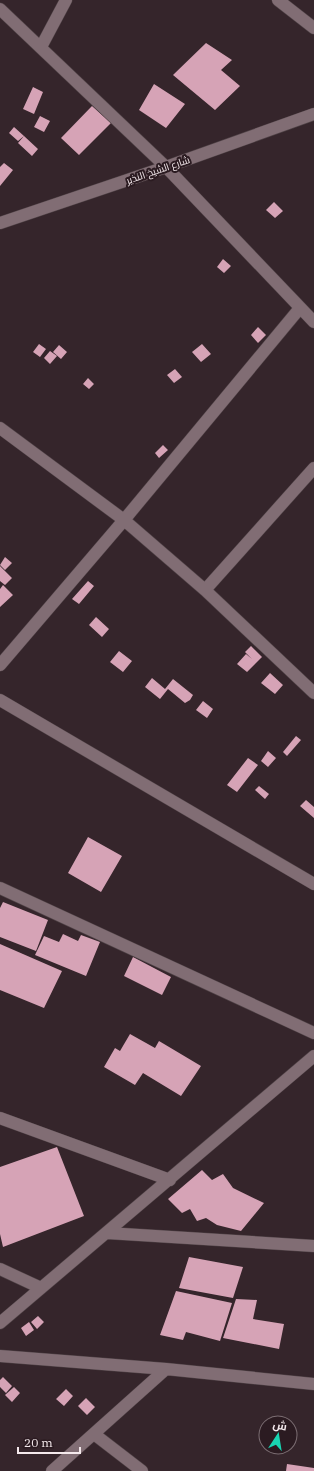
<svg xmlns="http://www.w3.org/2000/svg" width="314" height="1471" viewBox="0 0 314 1471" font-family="'IBM Plex Serif',Cairo,serif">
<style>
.building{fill:#d6a3b6}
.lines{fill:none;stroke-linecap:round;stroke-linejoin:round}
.minor-casing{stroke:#504347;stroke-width:13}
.minor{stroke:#816d74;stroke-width:12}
.labels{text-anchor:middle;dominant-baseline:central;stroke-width:4;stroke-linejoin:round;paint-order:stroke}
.street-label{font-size:10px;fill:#f4e9ec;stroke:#2b1b21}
</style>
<rect width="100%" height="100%" fill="#35252b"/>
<!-- building -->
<path class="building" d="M 206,43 L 232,60 L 221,70 L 240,86 L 215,110 L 173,75 Z
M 154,84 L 185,104 L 166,128 L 139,110 Z
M 33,87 L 43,92 L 34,114 L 23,109 Z
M 92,106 L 111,123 L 79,155 L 61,138 Z
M 40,116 L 50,121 L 44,132 L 34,127 Z
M 14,127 L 24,136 L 18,141 L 9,133 Z
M 24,136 L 38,149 L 32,156 L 18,143 Z
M 4,163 L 13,170 L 0,186 L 0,167 Z
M 274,202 L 283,211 L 275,218 L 266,210 Z
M 223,259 L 231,266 L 224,273 L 217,267 Z
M 258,327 L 266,335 L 258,343 L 251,335 Z
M 39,344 L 46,349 L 40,357 L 33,352 Z
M 202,344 L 211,354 L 201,362 L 192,352 Z
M 59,345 L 67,352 L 61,359 L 53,352 Z
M 50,351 L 57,356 L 50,364 L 44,358 Z
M 175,369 L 182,377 L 174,383 L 167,375 Z
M 88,378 L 94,384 L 89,389 L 83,384 Z
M 163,445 L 168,450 L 159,458 L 155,453 Z
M 5,557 L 12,563 L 5,570 L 0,565 Z
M 0,566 L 12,578 L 5,585 L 0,581 Z
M 88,581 L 94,586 L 79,604 L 72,599 Z
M 3,585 L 13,595 L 0,607 L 0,589 Z
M 96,617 L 109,629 L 102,637 L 89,625 Z
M 251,646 L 262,657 L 247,672 L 237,664 L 246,654 L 252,659 L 245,652 Z
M 119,651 L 132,661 L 123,672 L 110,662 Z
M 270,673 L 283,685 L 275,694 L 261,683 Z
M 152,678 L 165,689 L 173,679 L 193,695 L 190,700 L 185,703 L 168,689 L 160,699 L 145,687 Z
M 203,701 L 213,709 L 207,718 L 196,710 Z
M 296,736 L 301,740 L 287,756 L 283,752 Z
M 268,751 L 276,758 L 268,767 L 261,761 Z
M 248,758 L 258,765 L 237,792 L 227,785 Z
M 259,786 L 269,794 L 265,799 L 255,790 Z
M 306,800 L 314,807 L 314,818 L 300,806 Z
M 88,837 L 122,856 L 101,892 L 68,873 Z
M 3,902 L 48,920 L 36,951 L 0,937 L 0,908 Z
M 63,934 L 78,941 L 81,935 L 100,942 L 86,976 L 35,955 L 44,936 L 59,942 Z
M 0,944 L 62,971 L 44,1008 L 0,990 Z
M 133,957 L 171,977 L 162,995 L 124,976 Z
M 130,1034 L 155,1048 L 159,1041 L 201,1066 L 181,1096 L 143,1073 L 135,1085 L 104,1067 L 115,1048 L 120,1051 Z
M 57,1147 L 84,1216 L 3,1247 L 0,1234 L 0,1167 Z
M 202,1170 L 212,1180 L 223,1174 L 233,1188 L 264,1203 L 241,1231 L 217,1225 L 206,1218 L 197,1221 L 190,1209 L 182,1213 L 168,1199 Z
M 189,1257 L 243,1267 L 233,1298 L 179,1288 Z
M 176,1291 L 232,1303 L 220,1341 L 186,1332 L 183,1340 L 160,1335 Z
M 236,1299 L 257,1300 L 253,1319 L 284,1324 L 279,1349 L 223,1338 Z
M 38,1316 L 44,1322 L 37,1329 L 31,1322 Z
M 29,1322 L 34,1330 L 26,1336 L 21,1328 Z
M 3,1377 L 12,1386 L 6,1393 L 0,1387 L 0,1380 Z
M 14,1387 L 20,1393 L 12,1402 L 5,1395 Z
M 66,1389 L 73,1396 L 64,1406 L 56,1399 Z
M 86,1398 L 95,1407 L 87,1415 L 78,1406 Z
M 287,1464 L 314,1468 L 314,1471 L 286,1471 Z"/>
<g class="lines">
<defs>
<path id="minor" d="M 278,0 L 314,28
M 0,9 L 166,167 L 314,322
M 41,47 L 66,0
M 0,223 L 166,167 L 314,114
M 0,428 L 124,520 L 205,590 L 314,693
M 205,590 L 314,468
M 0,665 L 124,520 L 300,308
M 0,700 L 314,884
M 0,888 L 314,1033
M 0,1118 L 170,1180
M 107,1233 L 314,1246
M 0,1269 L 41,1288
M 0,1323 L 314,1056
M 0,1356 L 166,1369 L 314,1384
M 94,1434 L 142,1471
M 52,1471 L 166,1369"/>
</defs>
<!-- minor casing -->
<use href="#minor" class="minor-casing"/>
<!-- minor -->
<use href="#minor" class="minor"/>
</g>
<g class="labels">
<!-- street labels -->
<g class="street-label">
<text transform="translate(158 170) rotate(-19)">شارع الشيخ النذير</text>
</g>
</g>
<!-- north arrow -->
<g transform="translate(278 1435) rotate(12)"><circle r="19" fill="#2b1b21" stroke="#7b6d72"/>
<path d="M0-3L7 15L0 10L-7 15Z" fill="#19d5b2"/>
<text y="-6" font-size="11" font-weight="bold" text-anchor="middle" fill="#f4e9ec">ش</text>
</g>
<!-- scale -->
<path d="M18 1447v6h62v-6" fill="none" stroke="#f4e9ec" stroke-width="2"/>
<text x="24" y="1447" font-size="12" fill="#f4e9ec" stroke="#2b1b21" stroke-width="3" paint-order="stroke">20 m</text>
</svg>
